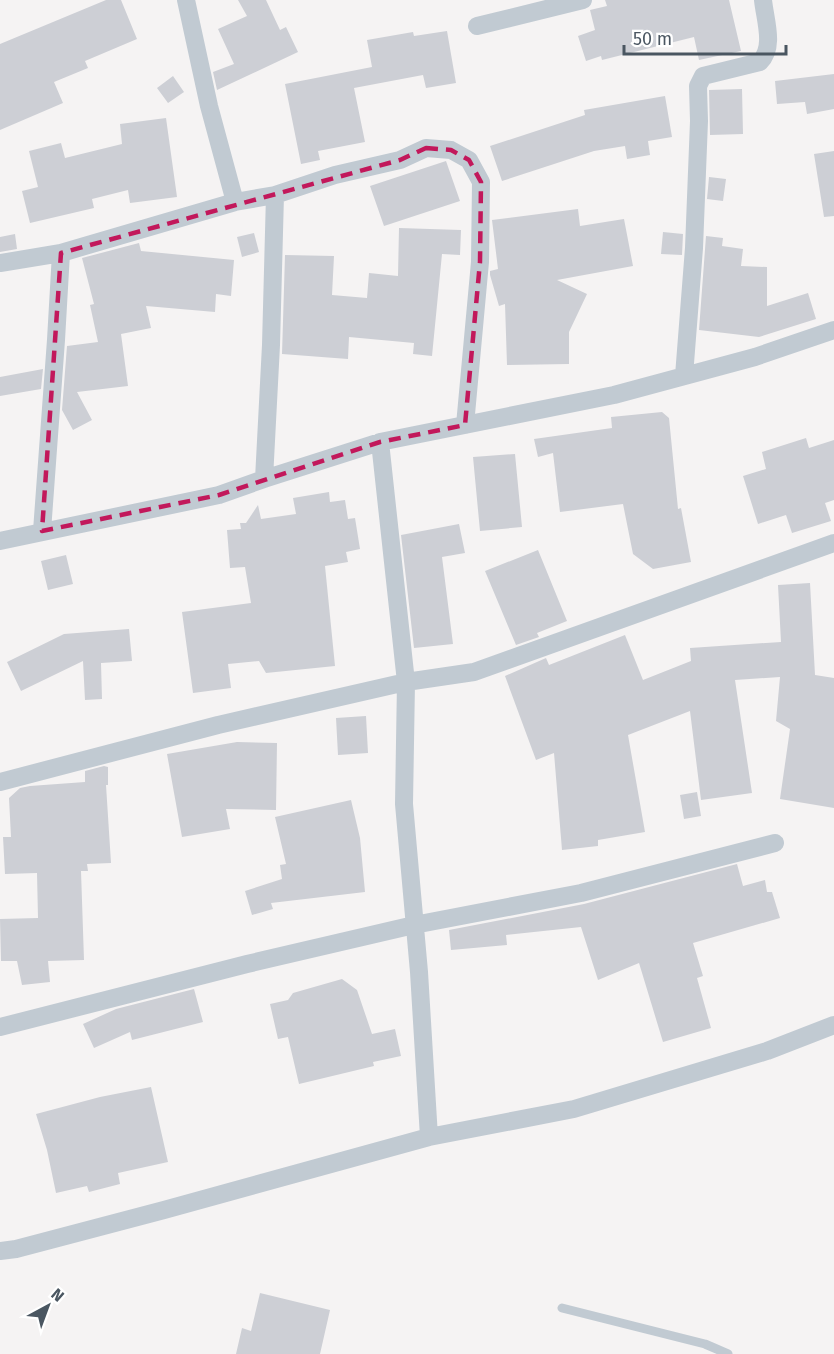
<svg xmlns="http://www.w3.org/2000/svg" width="834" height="1354" viewBox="0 0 834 1354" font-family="'Fira Sans',sans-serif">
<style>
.building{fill:#cdcfd5}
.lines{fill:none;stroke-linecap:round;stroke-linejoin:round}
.service{stroke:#c1cad2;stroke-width:9}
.minor{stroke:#c1cad2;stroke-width:18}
.marked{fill:none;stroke:#c2185b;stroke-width:4.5;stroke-dasharray:12 8;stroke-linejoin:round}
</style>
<rect width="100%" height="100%" fill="#f5f3f3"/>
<!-- building -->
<path class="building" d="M 106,0 L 121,0 L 137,39 L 85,61 L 88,68 L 54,82 L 63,103 L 0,130 L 0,44 Z
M 238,0 L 266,0 L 280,30 L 286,27 L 298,52 L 217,90 L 213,72 L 234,64 L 218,29 L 247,16 Z
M 605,0 L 729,0 L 741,51 L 699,60 L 694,37 L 602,60 L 601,56 L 586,61 L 578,36 L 595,30 L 590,10 L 607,6 Z
M 447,31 L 456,83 L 426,88 L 423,75 L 354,88 L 365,142 L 318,151 L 320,160 L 301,164 L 285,84 L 372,67 L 367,40 L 413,32 L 414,36 Z
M 834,74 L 834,109 L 807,114 L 805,102 L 777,104 L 775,81 Z
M 173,76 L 184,92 L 168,103 L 157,88 Z
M 742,89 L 743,134 L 710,135 L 709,90 Z
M 665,96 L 672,137 L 648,141 L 650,155 L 627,159 L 625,146 L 594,151 L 502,181 L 490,146 L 585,115 L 584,110 Z
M 166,118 L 177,197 L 130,203 L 128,190 L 92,199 L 94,208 L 30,223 L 22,191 L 38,187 L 29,151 L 61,143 L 65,158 L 122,144 L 120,124 Z
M 834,151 L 834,216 L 824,217 L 814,154 Z
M 446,161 L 460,201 L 384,226 L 370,186 Z
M 709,177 L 726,179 L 723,201 L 707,199 Z
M 578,209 L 580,226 L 624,219 L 633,266 L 557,280 L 587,294 L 569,332 L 569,364 L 507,365 L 505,304 L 499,306 L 490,275 L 490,271 L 498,269 L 492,220 Z
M 399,228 L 461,230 L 460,255 L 442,254 L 432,356 L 413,354 L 414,343 L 349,337 L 348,359 L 282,354 L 285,255 L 334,256 L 332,295 L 367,298 L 369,273 L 398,276 Z
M 663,232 L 683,234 L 682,255 L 661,254 Z
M 254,233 L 259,252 L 242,257 L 237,237 Z
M 15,234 L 17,249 L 0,252 L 0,237 Z
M 706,236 L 723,238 L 722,246 L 743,249 L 741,266 L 767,267 L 767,306 L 808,293 L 816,319 L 759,337 L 699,330 Z
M 139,243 L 141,251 L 234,260 L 231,296 L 216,294 L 215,312 L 146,306 L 151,328 L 121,334 L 128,386 L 77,392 L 92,420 L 73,430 L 62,410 L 67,346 L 98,342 L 90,305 L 94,304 L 82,258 Z
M 43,369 L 41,389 L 0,396 L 0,377 Z
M 662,412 L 669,418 L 678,509 L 681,508 L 691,562 L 653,569 L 633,554 L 623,504 L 560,512 L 553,453 L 538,457 L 534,439 L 612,428 L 611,417 Z
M 806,438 L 809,448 L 834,440 L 834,500 L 825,503 L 831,521 L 792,533 L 786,515 L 758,524 L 743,476 L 766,469 L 762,452 Z
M 515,454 L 522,527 L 480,531 L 473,457 Z
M 329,492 L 330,502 L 345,500 L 348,519 L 355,518 L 360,549 L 346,552 L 348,562 L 325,566 L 335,666 L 266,673 L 259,661 L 228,664 L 231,688 L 193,693 L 182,612 L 251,603 L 245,567 L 230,568 L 227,530 L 241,529 L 240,523 L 246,523 L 258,505 L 261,519 L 296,514 L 293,498 Z
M 459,524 L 465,553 L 442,557 L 453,644 L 414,648 L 401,535 Z
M 538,550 L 567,621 L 537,633 L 539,637 L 516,645 L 485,571 Z
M 66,555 L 73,584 L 48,590 L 41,561 Z
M 810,583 L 815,675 L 834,678 L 834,808 L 780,799 L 790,729 L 776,721 L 780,677 L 735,680 L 752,793 L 701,800 L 690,711 L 628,735 L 645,832 L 598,840 L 598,846 L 562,850 L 554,753 L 536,760 L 505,676 L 546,658 L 549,665 L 625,635 L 643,680 L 691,661 L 690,648 L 781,642 L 778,585 Z
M 129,629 L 132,661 L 101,663 L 102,699 L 85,700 L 83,661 L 21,691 L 7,662 L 64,634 Z
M 366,716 L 368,753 L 338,755 L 336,718 Z
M 237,742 L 277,743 L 276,810 L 226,809 L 230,829 L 182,837 L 167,754 Z
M 104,766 L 108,767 L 108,785 L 106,785 L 111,863 L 87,864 L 88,871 L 81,871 L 84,960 L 48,961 L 50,982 L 22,985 L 17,961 L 1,961 L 0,919 L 38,918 L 37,873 L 5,874 L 3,837 L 11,837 L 9,798 L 20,788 L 30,786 L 85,782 L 85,771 Z
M 697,792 L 701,816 L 684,819 L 680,795 Z
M 351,800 L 360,838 L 365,892 L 271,903 L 273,909 L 252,915 L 245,891 L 282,879 L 280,865 L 286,864 L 275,817 Z
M 737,864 L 743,886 L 765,880 L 767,892 L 772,892 L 780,918 L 693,943 L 703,976 L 697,978 L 711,1028 L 663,1042 L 639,963 L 598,980 L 581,927 L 506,935 L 507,945 L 451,950 L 449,930 L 584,904 Z
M 342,979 L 357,990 L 372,1034 L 395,1029 L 401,1056 L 373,1062 L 374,1066 L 299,1084 L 288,1037 L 278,1039 L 270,1004 L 288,1000 L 293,993 Z
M 194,989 L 203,1022 L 132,1040 L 130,1032 L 94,1048 L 83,1024 L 116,1009 Z
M 151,1087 L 168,1162 L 118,1173 L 120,1184 L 89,1192 L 87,1186 L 56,1193 L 47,1150 L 36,1114 L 100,1097 Z
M 260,1293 L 330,1310 L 320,1354 L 236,1354 L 242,1328 L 251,1331 Z"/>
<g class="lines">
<!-- service -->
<path class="service" d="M 562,1308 L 705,1344 L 728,1354"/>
<!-- minor -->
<path class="minor" d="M 186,0 L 209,106 L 235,202
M 477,26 L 583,0
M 0,263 L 61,253 L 235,202 L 275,195 L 335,175 L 400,160 L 426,148 L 451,150 L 469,160 L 481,182 L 480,262 L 465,425
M 684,376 L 694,248 L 699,121 L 698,86 L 703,76 L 760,62 C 775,47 765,20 763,0
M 380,442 L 406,682 L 404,804 L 419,972 L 429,1137
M 264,479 L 271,345 L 275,195
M 42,531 L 56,340 L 61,253
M 0,541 L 219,495 L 264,479 L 380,442 L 614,395 L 755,357 L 834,330
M 0,782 L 218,725 L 406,682 L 474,672 L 834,543
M 0,1027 L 247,964 L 414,925 L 581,893 L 775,843
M 0,1251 L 16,1249 L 164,1210 L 429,1137 L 574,1109 L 767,1051 L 834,1025"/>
</g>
<!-- marked area -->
<path class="marked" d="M 426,148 L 451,150 L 469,160 L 481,182 L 480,262 L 465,425 L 380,442 L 219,495 L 42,531 L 61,253 L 400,160 Z"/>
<!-- north arrow -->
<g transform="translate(48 1306) rotate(41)" stroke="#ffffff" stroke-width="4.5" paint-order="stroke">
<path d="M0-4.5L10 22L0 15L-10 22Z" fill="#4a5661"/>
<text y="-9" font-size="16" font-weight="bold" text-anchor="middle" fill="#4a5661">N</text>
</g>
<!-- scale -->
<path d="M624 45v9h162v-9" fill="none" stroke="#4a5661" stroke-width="3"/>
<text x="633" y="45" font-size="18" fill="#4a5661" stroke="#ffffff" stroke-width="4.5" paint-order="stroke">50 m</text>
</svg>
